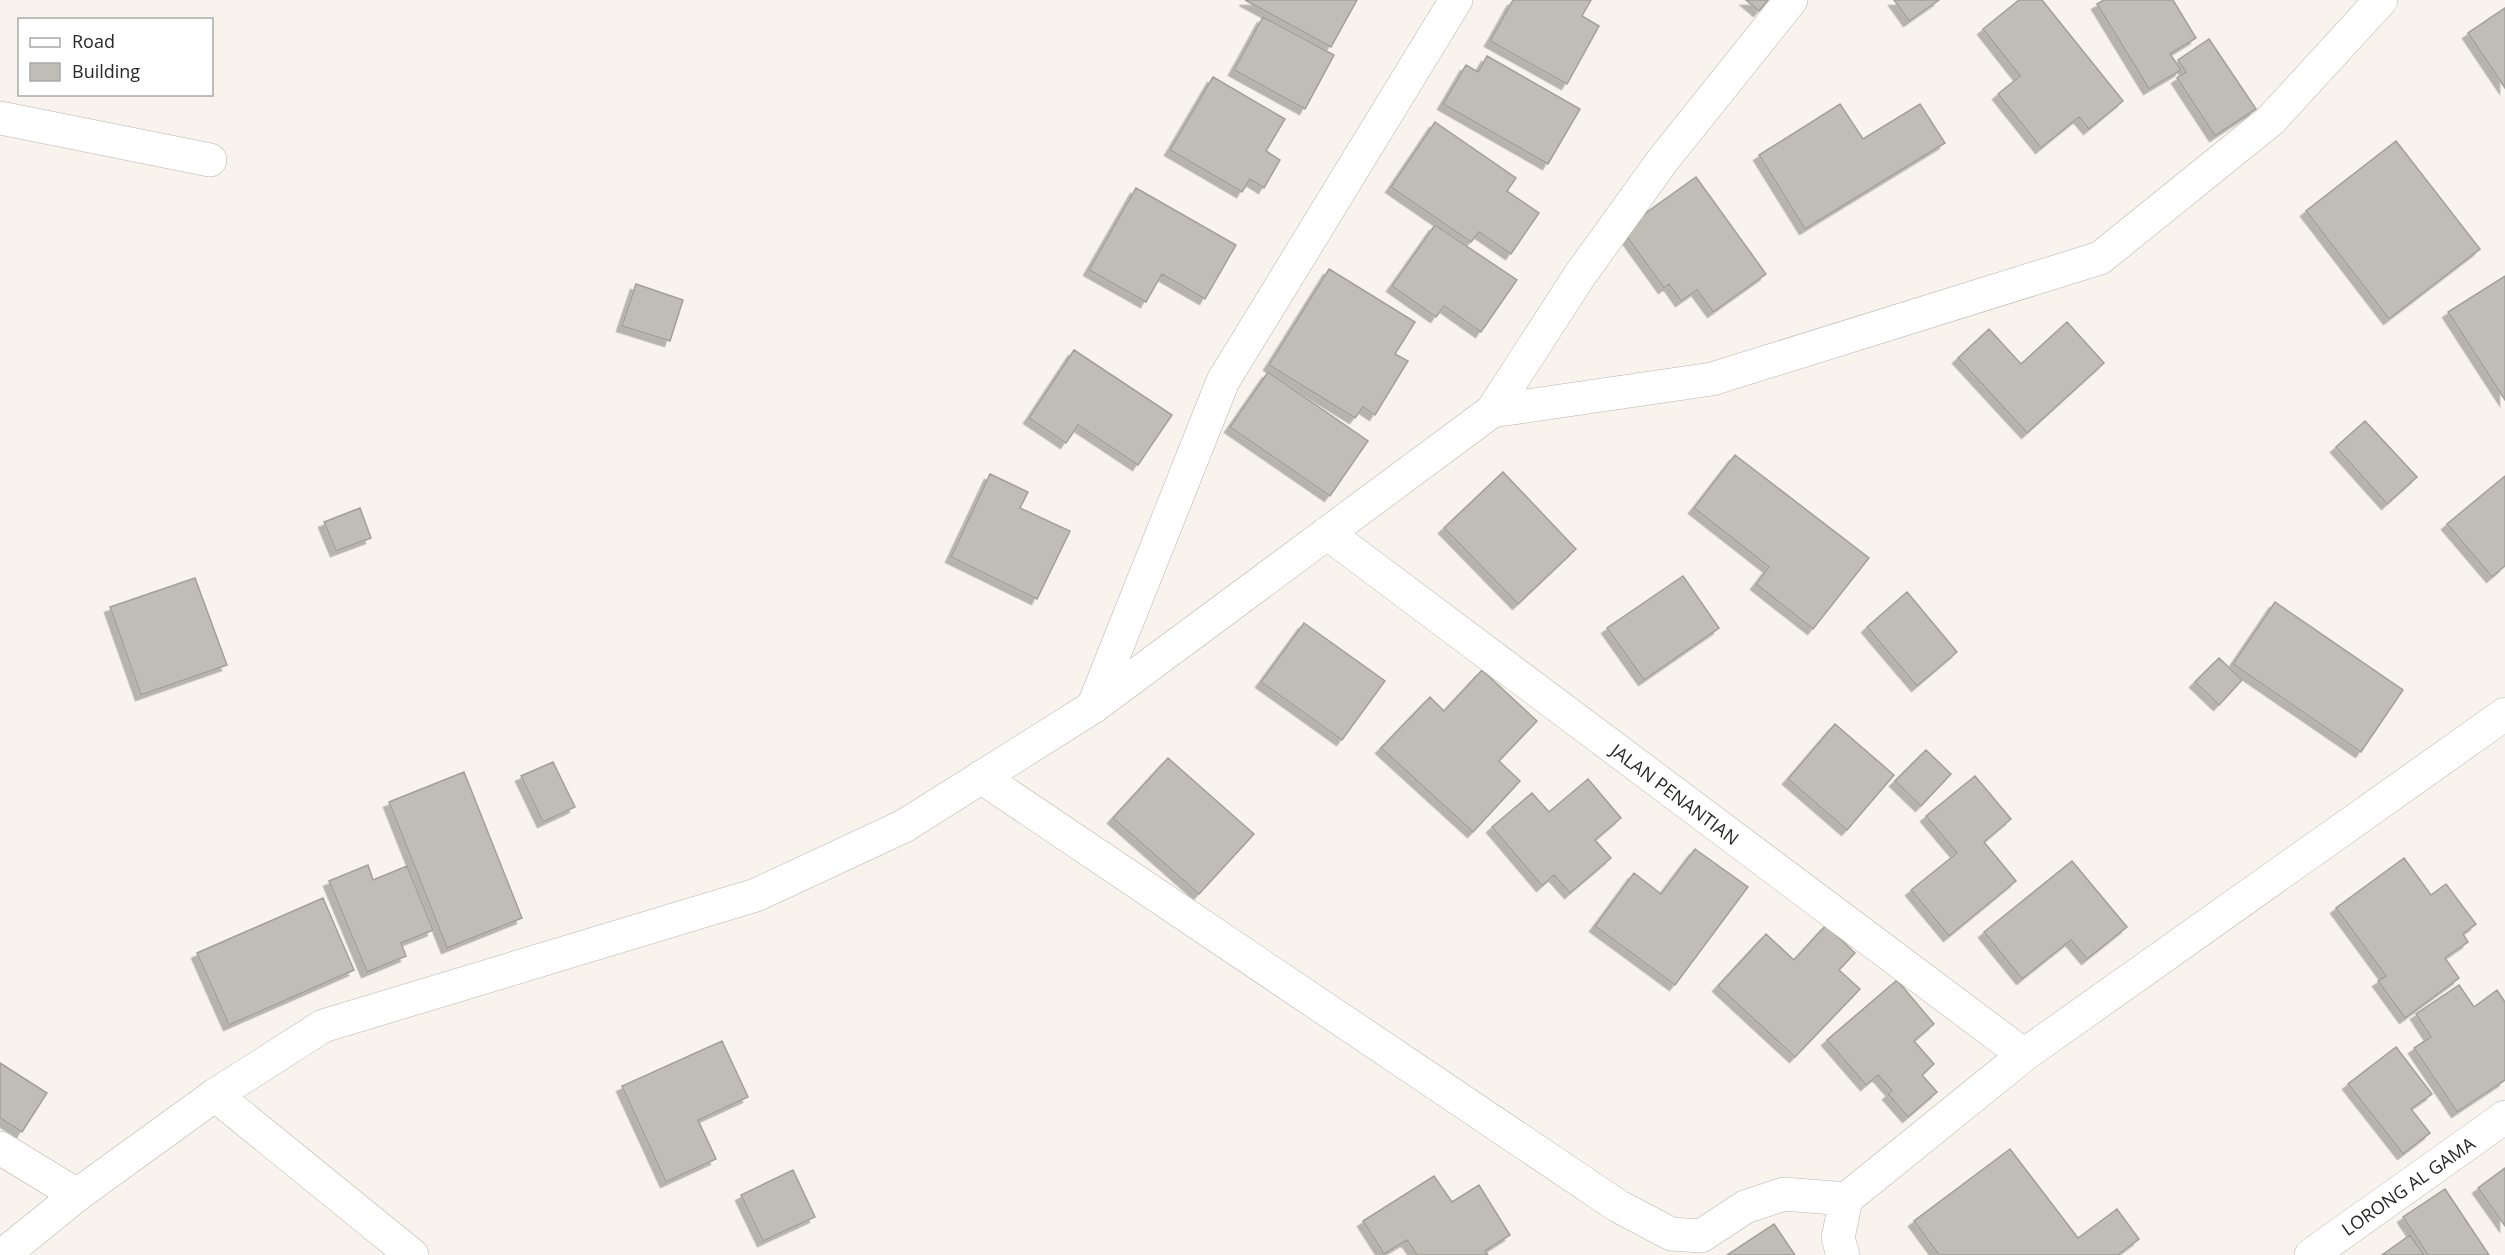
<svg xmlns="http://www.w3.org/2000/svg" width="2505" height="1255" viewBox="0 0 2505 1255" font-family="'Open Sans',sans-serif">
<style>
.building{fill:#c0bdb6;stroke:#a39f99;stroke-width:1.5;filter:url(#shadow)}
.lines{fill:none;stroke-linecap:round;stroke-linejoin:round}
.minor-casing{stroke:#b8b4ae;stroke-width:34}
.tertiary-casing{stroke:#b8b4ae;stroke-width:34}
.minor{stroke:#fff;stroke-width:33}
.tertiary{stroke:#fff;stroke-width:33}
.labels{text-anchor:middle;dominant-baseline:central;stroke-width:6;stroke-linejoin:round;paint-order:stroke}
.street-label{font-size:18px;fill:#292725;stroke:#fff}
</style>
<defs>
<filter id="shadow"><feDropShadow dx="-5.5" dy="5.5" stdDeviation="0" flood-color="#0004"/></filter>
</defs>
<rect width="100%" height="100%" fill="#f8f4ed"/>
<!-- building -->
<path class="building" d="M 1245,0 L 1357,0 L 1331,47 Z
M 1513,0 L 1591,0 L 1582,16 L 1599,26 L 1567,84 L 1490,41 Z
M 1746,0 L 1768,0 L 1759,11 Z
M 1894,0 L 1939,0 L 1909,21 Z
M 2019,0 L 2042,0 L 2123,101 L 2089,129 L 2079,117 L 2041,148 L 1998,94 L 2020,76 L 1983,29 Z
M 2104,0 L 2173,0 L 2196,38 L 2170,54 L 2181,70 L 2149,89 L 2097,4 Z
M 2505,8 L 2505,88 L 2468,33 Z
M 1263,17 L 1334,55 L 1305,109 L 1234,70 Z
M 2209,39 L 2256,109 L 2215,136 L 2177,78 L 2186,72 L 2178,60 Z
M 1487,56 L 1580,109 L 1548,164 L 1443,104 L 1466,65 L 1478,72 Z
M 1213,77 L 1285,119 L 1266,151 L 1280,160 L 1264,188 L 1250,179 L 1242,192 L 1170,150 Z
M 1840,104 L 1863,139 L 1920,104 L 1945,143 L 1805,229 L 1759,155 Z
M 1435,122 L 1516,178 L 1507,191 L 1539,213 L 1511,254 L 1479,232 L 1471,242 L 1391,187 Z
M 2396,141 L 2480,249 L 2389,319 L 2306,211 Z
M 1696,177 L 1766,274 L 1713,312 L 1697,290 L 1681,301 L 1669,284 L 1664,288 L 1622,230 Z
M 1136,188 L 1236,245 L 1205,299 L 1162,274 L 1146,302 L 1089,270 Z
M 1435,225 L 1517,280 L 1481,332 L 1444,306 L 1436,317 L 1392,286 Z
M 1329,269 L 1415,322 L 1395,354 L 1408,361 L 1375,415 L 1363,407 L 1355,418 L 1269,365 Z
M 2505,276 L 2505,400 L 2448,312 Z
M 636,284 L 683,300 L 670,341 L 622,326 Z
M 2067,322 L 2104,363 L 2027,433 L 1958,358 L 1989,329 L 2021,364 Z
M 1074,350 L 1172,415 L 1138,465 L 1078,425 L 1066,443 L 1029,418 Z
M 1268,372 L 1368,441 L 1330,496 L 1230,427 Z
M 2365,421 L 2417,477 L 2387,504 L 2336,447 Z
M 1735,455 L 1869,558 L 1813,629 L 1756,584 L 1769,567 L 1694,508 Z
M 1503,472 L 1576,549 L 1518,604 L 1444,528 Z
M 990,474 L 1028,492 L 1020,508 L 1070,531 L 1037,599 L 951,557 Z
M 2505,476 L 2505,566 L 2492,577 L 2447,524 Z
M 360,508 L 371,538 L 336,551 L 324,522 Z
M 1683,576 L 1719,628 L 1644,680 L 1607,628 Z
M 195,578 L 227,665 L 141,695 L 110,607 Z
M 1907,592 L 1957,652 L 1917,686 L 1867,627 Z
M 2275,602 L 2403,690 L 2361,752 L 2233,664 Z
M 1304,623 L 1385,681 L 1342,740 L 1261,682 Z
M 2219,658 L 2242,680 L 2219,705 L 2195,682 Z
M 1482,670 L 1537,721 L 1499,761 L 1520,781 L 1473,832 L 1381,748 L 1430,697 L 1444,711 Z
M 1835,724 L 1894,775 L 1847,830 L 1788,779 Z
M 1926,750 L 1951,774 L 1921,806 L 1895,781 Z
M 1168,758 L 1254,834 L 1199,894 L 1113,818 Z
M 553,762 L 575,807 L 543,822 L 521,776 Z
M 464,772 L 522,918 L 447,948 L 389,802 Z
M 1975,776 L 2011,819 L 1984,842 L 2016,881 L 1949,936 L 1911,890 L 1957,853 L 1926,816 Z
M 1588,779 L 1621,818 L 1595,840 L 1611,858 L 1570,893 L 1554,875 L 1542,886 L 1492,827 L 1532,793 L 1549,812 Z
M 1695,849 L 1748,887 L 1675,985 L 1595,926 L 1634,873 L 1661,894 Z
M 2404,858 L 2431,895 L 2446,884 L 2476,924 L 2463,934 L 2468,942 L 2445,958 L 2459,978 L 2405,1018 L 2378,981 L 2386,976 L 2336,908 Z
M 2072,861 L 2127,927 L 2087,959 L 2071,940 L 2022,979 L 1984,932 Z
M 368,865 L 373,880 L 407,866 L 433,930 L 401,943 L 406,956 L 367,972 L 329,881 Z
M 323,898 L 354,970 L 229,1025 L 197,953 Z
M 1826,925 L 1855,953 L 1839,970 L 1860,989 L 1795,1057 L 1718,986 L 1766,934 L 1794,960 Z
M 1897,980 L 1934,1024 L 1914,1041 L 1934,1064 L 1922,1075 L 1937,1092 L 1908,1117 L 1888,1094 L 1892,1091 L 1878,1075 L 1866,1085 L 1827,1040 Z
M 2459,985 L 2474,1007 L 2497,990 L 2505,1002 L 2505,1080 L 2457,1112 L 2414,1048 L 2431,1037 L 2416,1014 Z
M 722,1041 L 748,1097 L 698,1120 L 716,1159 L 666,1182 L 622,1086 Z
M 2396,1047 L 2432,1094 L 2411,1109 L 2430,1133 L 2403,1154 L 2348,1084 Z
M 0,1063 L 47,1093 L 22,1132 L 0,1118 Z
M 2010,1149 L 2078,1238 L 2117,1209 L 2139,1239 L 2118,1255 L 1939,1255 L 1914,1221 Z
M 2505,1168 L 2505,1226 L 2478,1188 Z
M 793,1170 L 815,1217 L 763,1241 L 741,1195 Z
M 1434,1176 L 1452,1202 L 1479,1185 L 1510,1235 L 1485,1251 L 1488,1255 L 1417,1255 L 1407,1240 L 1384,1254 L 1363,1221 Z
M 2445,1189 L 2489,1255 L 2428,1255 L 2403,1217 Z
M 1774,1224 L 1795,1255 L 1727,1255 Z
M 2410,1235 L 2424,1255 L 2382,1255 Z"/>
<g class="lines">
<defs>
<path id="minor" d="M 0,118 L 210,160
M 1492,411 L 1712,379 L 2100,258 L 2271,120 L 2381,0
M 1327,533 L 2024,1055
M 1093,707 L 1492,411 L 1580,275 L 1663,160 L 1791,0
M 981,777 L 1618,1206 L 1671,1234 L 1701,1236 L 1745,1207 L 1784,1194 L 1846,1199
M 215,1095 L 412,1255
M 0,1148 L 77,1195
M 1843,1255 L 1838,1238 L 1846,1199 L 2024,1055 L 2505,714
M 2311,1255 L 2505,1117"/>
<path id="tertiary" d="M 3,1255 L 77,1195 L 215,1095 L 323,1026 L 756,895 L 904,826 L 1093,707 L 1223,381 L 1456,0"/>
</defs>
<!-- minor casing -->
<use href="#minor" class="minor-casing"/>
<!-- tertiary casing -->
<use href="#tertiary" class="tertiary-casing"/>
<!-- minor -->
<use href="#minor" class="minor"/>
<!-- tertiary -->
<use href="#tertiary" class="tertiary"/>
</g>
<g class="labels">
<!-- street labels -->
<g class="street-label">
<text transform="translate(1675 794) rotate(37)">JALAN PENANTIAN</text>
<text transform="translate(2408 1186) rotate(-35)">LORONG AL GAMA</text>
</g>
</g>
<!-- legend -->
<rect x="18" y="18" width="195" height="78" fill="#ffffff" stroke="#a9a9a8" stroke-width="1.5"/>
<rect x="30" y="38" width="30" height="9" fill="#ffffff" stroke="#a9a9a8" stroke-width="1.5"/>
<text x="72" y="48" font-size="18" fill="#292725">Road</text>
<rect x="30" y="63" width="30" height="18" fill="#c0bdb6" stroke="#a9a9a8" stroke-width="1.5"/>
<text x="72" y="78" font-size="18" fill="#292725">Building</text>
</svg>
